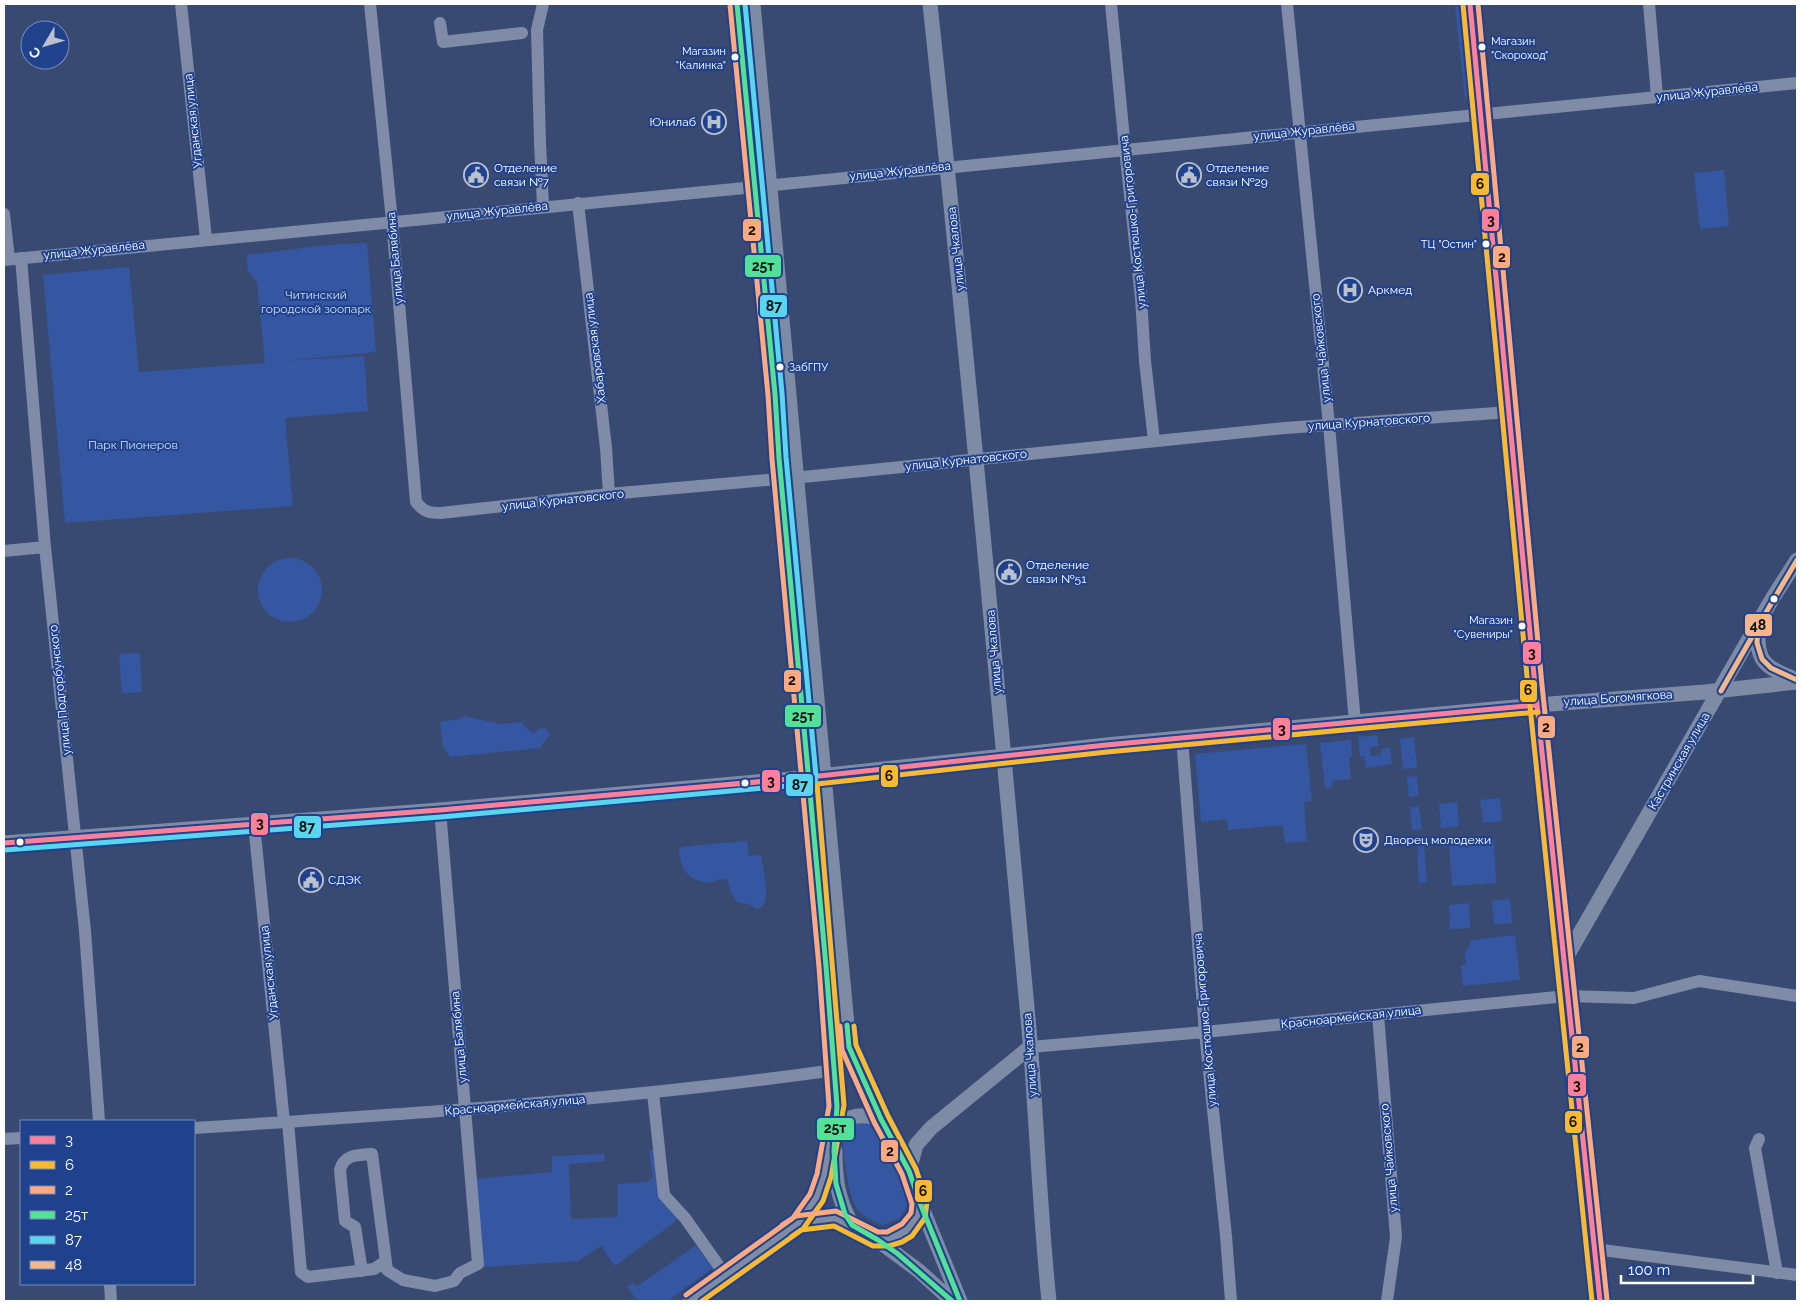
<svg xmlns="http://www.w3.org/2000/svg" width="1801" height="1305" viewBox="0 0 1801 1305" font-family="Raleway,sans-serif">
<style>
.green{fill:#3557a1}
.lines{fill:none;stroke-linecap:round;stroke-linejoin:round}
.minor{stroke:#7f8ba7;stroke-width:12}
.major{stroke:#7e8ba5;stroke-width:15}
.bus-1-casing{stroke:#20418b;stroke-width:9}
.bus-2-casing{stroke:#20418b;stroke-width:9}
.bus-3-casing{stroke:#20418b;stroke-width:9}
.bus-4-casing{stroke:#20418b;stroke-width:9}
.bus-5-casing{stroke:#20418b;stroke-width:9}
.bus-6-casing{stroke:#20418b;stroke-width:9}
.bus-1{stroke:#ff8098;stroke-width:5}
.bus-2{stroke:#fab933;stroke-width:5}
.bus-3{stroke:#ffa980;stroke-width:5}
.bus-4{stroke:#53e098;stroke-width:5}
.bus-5{stroke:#5ad5f0;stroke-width:5}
.bus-6{stroke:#f3b78b;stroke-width:5}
.bus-dot{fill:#fff;stroke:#20418b;stroke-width:2}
.labels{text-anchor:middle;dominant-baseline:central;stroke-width:4;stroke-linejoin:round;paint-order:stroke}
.bus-label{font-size:11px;fill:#fff;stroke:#20418b;text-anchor:end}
.street-label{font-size:12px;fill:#fff;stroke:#20418b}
.poi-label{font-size:12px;fill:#fff;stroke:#20418b;text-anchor:start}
.park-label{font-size:12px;fill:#d2def8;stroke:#20418b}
.line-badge{stroke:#20418b;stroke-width:2}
.pale-badge-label{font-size:14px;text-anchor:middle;font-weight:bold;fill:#111}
</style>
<rect width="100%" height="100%" fill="#384a72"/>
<!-- green -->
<path class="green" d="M 1462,5 L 1472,97 L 1465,98 L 1455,6 Z
M 1724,170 L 1729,226 L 1700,229 L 1694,173 Z
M 367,243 L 376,352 L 285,361 L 364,356 L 368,411 L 285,418 L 293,506 L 65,523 L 43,275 L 129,267 L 139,372 L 265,363 L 257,282 L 248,271 L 246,255 L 328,245 Z
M258 590a32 32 0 1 1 64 0a32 32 0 1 1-64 0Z
M 140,653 L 142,692 L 122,693 L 119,654 Z
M 464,716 L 500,724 L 522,722 L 525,727 L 534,733 L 540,728 L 546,729 L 550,734 L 540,748 L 450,757 L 443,746 L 440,722 L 459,719 Z
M 1377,735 L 1379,746 L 1370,748 L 1371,756 L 1381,755 L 1381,749 L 1390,748 L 1392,764 L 1366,768 L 1364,756 L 1360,757 L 1358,737 Z
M 1414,737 L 1417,768 L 1403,769 L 1400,739 Z
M 1351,740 L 1352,757 L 1349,757 L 1351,779 L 1332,781 L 1333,787 L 1325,788 L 1320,743 Z
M 1306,744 L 1312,801 L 1304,802 L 1307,841 L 1285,843 L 1283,825 L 1228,830 L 1227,819 L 1201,822 L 1195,754 Z
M 1417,776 L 1419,796 L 1409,797 L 1407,777 Z
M 1500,798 L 1502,821 L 1483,823 L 1480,800 Z
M 1457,802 L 1459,826 L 1441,828 L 1439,804 Z
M 1410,807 L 1419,807 L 1422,829 L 1412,830 Z
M 816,809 L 822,809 L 848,1101 L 841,1101 Z
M 1494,840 L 1496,883 L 1452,886 L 1449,843 Z
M 747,841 L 749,856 L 761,855 C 763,865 772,906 759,908 C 754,909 753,906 749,904 C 745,903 740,903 737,902 L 731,893 L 728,881 C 720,876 717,882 709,883 C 707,883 702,882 701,881 C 683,877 680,863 679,847 Z
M 1424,844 L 1427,882 L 1419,883 L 1417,845 Z
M 1510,899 L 1512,923 L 1494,925 L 1492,901 Z
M 1469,903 L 1470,928 L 1450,929 L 1449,905 Z
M 1515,935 L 1520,980 L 1463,986 L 1461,965 L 1466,965 L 1465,953 L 1472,940 Z
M 856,1121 L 874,1124 L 881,1130 L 904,1182 L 909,1198 L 908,1204 L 900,1218 L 883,1225 C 873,1221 864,1217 857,1209 C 849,1199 841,1148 844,1136 C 845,1130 852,1125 856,1121 Z
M 656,1148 L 662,1198 L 677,1218 L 675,1222 L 615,1266 L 601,1246 L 578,1261 L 483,1267 L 476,1179 L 552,1172 L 552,1156 L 604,1154 L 605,1161 L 569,1164 L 571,1219 L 618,1217 L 618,1184 L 646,1182 L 653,1178 L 649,1151 Z
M 696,1245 L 713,1268 L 667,1301 L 638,1301 L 627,1287 L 633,1283 L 637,1287 Z"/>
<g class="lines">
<!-- minor -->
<path class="minor" d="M 181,4 L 206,239
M 370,4 L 392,221 L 416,502 C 424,512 429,513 441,513 L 609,494 L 813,476 L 1285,428 L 1510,412
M 543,4 L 537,30 L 540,143 L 543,206
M 1111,4 L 1125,149 L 1141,298 L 1145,361 L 1154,441
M 1287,4 L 1329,425 L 1355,722
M 1649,4 L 1657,96
M 440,23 L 443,42 L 522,33
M 578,203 L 606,448 L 609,494
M 4,214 L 9,259
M 21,258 L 45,547 L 85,931 L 99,1121
M 4,260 L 755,187 L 1797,83
M 4,551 L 45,547
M 1182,738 L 1205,1032 L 1226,1236 L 1231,1301
M 254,824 L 284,1122
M 1378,1015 L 1396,1237 L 1387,1301
M 1030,1047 L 1205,1032 L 1567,996 L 1634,998 L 1699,981 L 1797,996
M 653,1093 L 664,1195 L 685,1218 L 726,1276
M 288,1122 L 301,1272 L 308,1277 L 374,1269 L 386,1261
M 194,1128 C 408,1114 622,1100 835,1070
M 4,1139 L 21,1138
M 1759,1139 L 1755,1148 L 1777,1273
M 1594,1249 L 1797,1275
M 362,1271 L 355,1227 L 345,1221 L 340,1170 C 344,1154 358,1155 372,1154 L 387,1270 L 403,1280 L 435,1286 L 454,1281 L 460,1273 L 478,1264 L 440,810
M 110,1284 L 111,1301"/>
<!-- major -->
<path class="major" d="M 753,4 L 849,1047 C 860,1070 869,1094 881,1117 C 893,1142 936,1201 911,1226 C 901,1236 890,1239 876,1239
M 930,4 C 967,349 998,694 1030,1040 C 1037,1127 1040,1214 1049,1301
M 1470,4 L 1535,686 L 1600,1301
M 1758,628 C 1756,664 1766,667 1797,680
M 4,843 L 440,810 L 791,779 L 1106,745 L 1537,705 L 1705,692 L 1797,682
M 1563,963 L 1665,785 L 1772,599 L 1797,560
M 834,1126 C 850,1115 863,1113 881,1119
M 835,1151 C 835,1180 838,1201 853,1226
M 909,1171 L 916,1145 L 931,1128 L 1030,1047
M 920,1203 L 960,1301
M 798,1223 L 835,1218 L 853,1226 L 876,1239 L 919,1271 L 952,1301
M 690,1301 L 798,1223 L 817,1197 L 824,1176 L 837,1106 L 826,966 L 779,458 L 775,394 L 737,4"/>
<defs>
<path id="bus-1" d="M 1470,4 L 1535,686 L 1600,1301
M 4,843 L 440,810 L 791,779 L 1106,745 L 1537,705"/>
<path id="bus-2" d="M 1463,5 L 1528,687 L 1592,1301
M 791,1237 L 801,1230 L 834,1226 L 873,1246 L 889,1246 L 902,1242 L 912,1236 L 925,1218 L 927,1202 L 916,1169 L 888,1116 L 856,1045 L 854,1026
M 702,1301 L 803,1229 L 823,1201 L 831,1177 L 844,1105 L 817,784 L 1107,752 L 1538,712"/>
<path id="bus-3" d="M 1478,4 L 1542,685 L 1607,1300
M 782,1225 L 796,1216 L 836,1211 L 878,1232 L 887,1232 L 902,1224 L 911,1213 L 912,1204 L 902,1174 L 874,1122 L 842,1050 L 840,1026
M 686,1295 L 793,1218 L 810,1194 L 817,1174 L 829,1106 L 819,967 L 772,459 L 768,395 L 730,5"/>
<path id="bus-4" d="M 737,4 L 775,394 L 779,458 L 826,966 L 837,1106 L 834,1151 L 836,1184 L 845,1214 L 852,1225 L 878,1240 L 898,1254 L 952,1301
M 847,1025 L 849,1047 L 881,1119 L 909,1171 L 920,1203 L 960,1301"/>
<path id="bus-5" d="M 5,850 L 441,817 L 810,784 L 815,782 L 816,776 L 786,457 L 782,393 L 745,4"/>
<path id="bus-6" d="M 1797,560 L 1758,626 L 1757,643 L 1762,659 L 1771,668 L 1797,680
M 1721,691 L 1761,621"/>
</defs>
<!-- bus-1 casing -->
<use href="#bus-1" class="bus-1-casing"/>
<!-- bus-2 casing -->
<use href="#bus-2" class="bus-2-casing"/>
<!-- bus-3 casing -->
<use href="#bus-3" class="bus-3-casing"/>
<!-- bus-4 casing -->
<use href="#bus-4" class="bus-4-casing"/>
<!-- bus-5 casing -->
<use href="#bus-5" class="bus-5-casing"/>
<!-- bus-6 casing -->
<use href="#bus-6" class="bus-6-casing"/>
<!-- bus-1 -->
<use href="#bus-1" class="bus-1"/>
<!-- bus-2 -->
<use href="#bus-2" class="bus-2"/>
<!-- bus-3 -->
<use href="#bus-3" class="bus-3"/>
<!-- bus-4 -->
<use href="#bus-4" class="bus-4"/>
<!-- bus-5 -->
<use href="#bus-5" class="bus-5"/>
<!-- bus-6 -->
<use href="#bus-6" class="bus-6"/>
</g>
<!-- icons -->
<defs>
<symbol id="hospital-ring" viewBox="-11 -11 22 22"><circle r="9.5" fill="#20418b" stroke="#b9c0ce" stroke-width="1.5"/><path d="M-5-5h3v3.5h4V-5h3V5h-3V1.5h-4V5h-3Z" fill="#b9c0ce"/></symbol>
<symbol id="civic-ring" viewBox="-11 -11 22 22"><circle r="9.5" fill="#20418b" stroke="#b9c0ce" stroke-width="1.5"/><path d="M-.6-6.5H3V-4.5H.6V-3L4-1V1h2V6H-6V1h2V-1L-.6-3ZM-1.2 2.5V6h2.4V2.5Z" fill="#b9c0ce"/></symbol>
<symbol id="theatre-ring" viewBox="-11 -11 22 22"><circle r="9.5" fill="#20418b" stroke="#b9c0ce" stroke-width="1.5"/><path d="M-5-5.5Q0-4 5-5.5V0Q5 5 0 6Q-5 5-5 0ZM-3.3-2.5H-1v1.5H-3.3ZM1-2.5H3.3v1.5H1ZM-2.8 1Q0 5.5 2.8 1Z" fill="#b9c0ce"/></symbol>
</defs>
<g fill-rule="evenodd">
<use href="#hospital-ring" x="700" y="108" width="28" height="28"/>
<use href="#civic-ring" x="462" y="161" width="28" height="28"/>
<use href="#civic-ring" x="1175" y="161" width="28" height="28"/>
<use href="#hospital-ring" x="1336" y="276" width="28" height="28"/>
<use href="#civic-ring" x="995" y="558" width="28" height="28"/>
<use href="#theatre-ring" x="1352" y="826" width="28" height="28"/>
<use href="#civic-ring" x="297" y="866" width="28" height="28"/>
</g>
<!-- markers -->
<g class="bus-dot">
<circle cx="1482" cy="47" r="4.5"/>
<circle cx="735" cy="57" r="4.5"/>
<circle cx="1486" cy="244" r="4.5"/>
<circle cx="780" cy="367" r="4.5"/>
<circle cx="1774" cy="599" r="4.5"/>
<circle cx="1522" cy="626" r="4.5"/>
<circle cx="745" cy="783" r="4.5"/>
<circle cx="20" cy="842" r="4.5"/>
</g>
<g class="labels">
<!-- bus labels -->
<g class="bus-label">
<text x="1491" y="41" text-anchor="start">Магазин<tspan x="1491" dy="14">"Скороход"</tspan></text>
<text x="726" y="51">Магазин<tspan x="726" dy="14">"Калинка"</tspan></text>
<text x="1477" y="244">ТЦ "Остин"</text>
<text x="789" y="367" text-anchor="start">ЗабГПУ</text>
<text x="1513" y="620">Магазин<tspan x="1513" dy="14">"Сувениры"</tspan></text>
</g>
<!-- street labels -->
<g class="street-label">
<text transform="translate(1707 92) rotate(-6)">улица Журавлёва</text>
<text transform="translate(193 121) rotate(-96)">Угданская улица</text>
<text transform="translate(1304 131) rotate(-6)">улица Журавлёва</text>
<text transform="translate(900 171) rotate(-6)">улица Журавлёва</text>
<text transform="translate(497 211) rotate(-6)">улица Журавлёва</text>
<text transform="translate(1133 222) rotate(-96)">улица Костюшко-Григоровича</text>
<text transform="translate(956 249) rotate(-96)">улица Чкалова</text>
<text transform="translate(94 250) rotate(-6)">улица Журавлёва</text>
<text transform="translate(395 258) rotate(-95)">улица Балябина</text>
<text transform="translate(595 348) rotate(-97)">Хабаровская улица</text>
<text transform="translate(1321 348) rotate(-96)">улица Чайковского</text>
<text transform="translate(1369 422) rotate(-4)">улица Курнатовского</text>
<text transform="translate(966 460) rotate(-6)">улица Курнатовского</text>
<text transform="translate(563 500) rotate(-6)">улица Курнатовского</text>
<text transform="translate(994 652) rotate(-95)">улица Чкалова</text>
<text transform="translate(60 690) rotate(-96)">улица Подгорбунского</text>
<text transform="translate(1618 698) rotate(-4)">улица Богомягкова</text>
<text transform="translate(1679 761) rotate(-60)">Кастринская улица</text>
<text transform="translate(269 973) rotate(-96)">Угданская улица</text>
<text transform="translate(1351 1017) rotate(-6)">Красноармейская улица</text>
<text transform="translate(1205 1020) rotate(-95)">улица Костюшко-Григоровича</text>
<text transform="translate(459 1037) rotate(-95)">улица Балябина</text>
<text transform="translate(1030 1055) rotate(-94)">улица Чкалова</text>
<text transform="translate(515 1105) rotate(-5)">Красноармейская улица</text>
<text transform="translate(1389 1158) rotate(-95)">улица Чайковского</text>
</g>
<!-- poi labels -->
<g class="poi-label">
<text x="696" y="122" text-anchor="end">Юнилаб</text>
<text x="494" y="168">Отделение<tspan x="494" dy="14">связи №7</tspan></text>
<text x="1206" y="168">Отделение<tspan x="1206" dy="14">связи №29</tspan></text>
<text x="1368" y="290">Аркмед</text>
<text x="1026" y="565">Отделение<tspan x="1026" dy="14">связи №51</tspan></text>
<text x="1384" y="840">Дворец молодежи</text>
<text x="328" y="880">СДЭК</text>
</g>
<!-- park labels -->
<g class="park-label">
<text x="316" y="295">Читинский<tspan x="316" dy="14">городской зоопарк</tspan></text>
<text x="133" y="445">Парк Пионеров</text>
</g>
</g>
<g class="line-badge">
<rect x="1470" y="172" width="20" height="24" rx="5" fill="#fab933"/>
<rect x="1481" y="208" width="19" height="24" rx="5" fill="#ff8098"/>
<rect x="742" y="218" width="20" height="24" rx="5" fill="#ffa980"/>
<rect x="1492" y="245" width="19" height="24" rx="5" fill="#ffa980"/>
<rect x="744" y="254" width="38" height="24" rx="5" fill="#53e098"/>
<rect x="759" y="294" width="29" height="24" rx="5" fill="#5ad5f0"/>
<rect x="1744" y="613" width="29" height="24" rx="5" fill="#f3b78b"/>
<rect x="1522" y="641" width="20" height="24" rx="5" fill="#ff8098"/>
<rect x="783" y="669" width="19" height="24" rx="5" fill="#ffa980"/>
<rect x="1519" y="679" width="19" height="24" rx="5" fill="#fab933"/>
<rect x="784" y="704" width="38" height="24" rx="5" fill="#53e098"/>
<rect x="1537" y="715" width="19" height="24" rx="5" fill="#ffa980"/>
<rect x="1272" y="717" width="19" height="24" rx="5" fill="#ff8098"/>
<rect x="880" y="764" width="19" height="24" rx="5" fill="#fab933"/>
<rect x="761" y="769" width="20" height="24" rx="5" fill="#ff8098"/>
<rect x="785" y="773" width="29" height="24" rx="5" fill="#5ad5f0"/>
<rect x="250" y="812" width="19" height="24" rx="5" fill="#ff8098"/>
<rect x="293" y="815" width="29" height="24" rx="5" fill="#5ad5f0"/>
<rect x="1571" y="1035" width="19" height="24" rx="5" fill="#ffa980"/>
<rect x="1567" y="1073" width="20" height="24" rx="5" fill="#ff8098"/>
<rect x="1564" y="1110" width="19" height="24" rx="5" fill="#fab933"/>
<rect x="816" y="1117" width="39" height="24" rx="5" fill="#53e098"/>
<rect x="880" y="1139" width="19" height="24" rx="5" fill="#ffa980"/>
<rect x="914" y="1179" width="19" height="24" rx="5" fill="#fab933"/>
</g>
<g class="pale-badge-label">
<text x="1480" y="189">6</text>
<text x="1491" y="225">3</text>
<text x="752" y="235">2</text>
<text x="1502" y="262">2</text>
<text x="763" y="271">25т</text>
<text x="774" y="311">87</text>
<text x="1758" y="630">48</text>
<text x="1532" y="658">3</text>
<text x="792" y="685">2</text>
<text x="1528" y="695">6</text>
<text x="803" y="721">25т</text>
<text x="1546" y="732">2</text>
<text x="1282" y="734">3</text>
<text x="889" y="781">6</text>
<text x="771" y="786">3</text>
<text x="800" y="790">87</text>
<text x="260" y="828">3</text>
<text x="307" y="832">87</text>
<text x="1580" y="1052">2</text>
<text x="1577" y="1090">3</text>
<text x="1573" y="1127">6</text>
<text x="835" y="1133">25т</text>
<text x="890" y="1156">2</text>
<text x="923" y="1196">6</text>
</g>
<!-- border -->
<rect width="1801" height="1305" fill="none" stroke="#ffffff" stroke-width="10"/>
<!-- legend -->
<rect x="20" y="1120" width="175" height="165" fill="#20418b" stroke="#798db9"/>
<rect x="30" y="1136" width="25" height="8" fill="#ff8098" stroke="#798db9"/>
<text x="65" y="1145" font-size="15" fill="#ffffff">3</text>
<rect x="30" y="1161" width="25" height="8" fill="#fab933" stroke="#798db9"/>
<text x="65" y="1170" font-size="15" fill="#ffffff">6</text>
<rect x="30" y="1186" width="25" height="8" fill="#ffa980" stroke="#798db9"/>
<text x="65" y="1195" font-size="15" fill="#ffffff">2</text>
<rect x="30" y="1211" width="25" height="8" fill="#53e098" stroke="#798db9"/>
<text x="65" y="1220" font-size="15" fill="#ffffff">25т</text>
<rect x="30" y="1236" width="25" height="8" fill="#5ad5f0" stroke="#798db9"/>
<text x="65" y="1245" font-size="15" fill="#ffffff">87</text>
<rect x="30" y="1261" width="25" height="8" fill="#f3b78b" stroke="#798db9"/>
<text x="65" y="1270" font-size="15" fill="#ffffff">48</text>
<!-- north arrow -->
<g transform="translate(45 45) rotate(232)"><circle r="24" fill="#20418b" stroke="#798db9"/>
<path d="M0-4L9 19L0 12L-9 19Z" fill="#b9c0ce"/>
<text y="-8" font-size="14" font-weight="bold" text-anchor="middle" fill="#ffffff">С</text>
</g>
<!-- scale -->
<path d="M1621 1275v8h132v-8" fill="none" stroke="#ffffff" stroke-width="2.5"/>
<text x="1628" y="1275" font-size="15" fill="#ffffff" stroke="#20418b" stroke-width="4" paint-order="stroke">100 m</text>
</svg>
